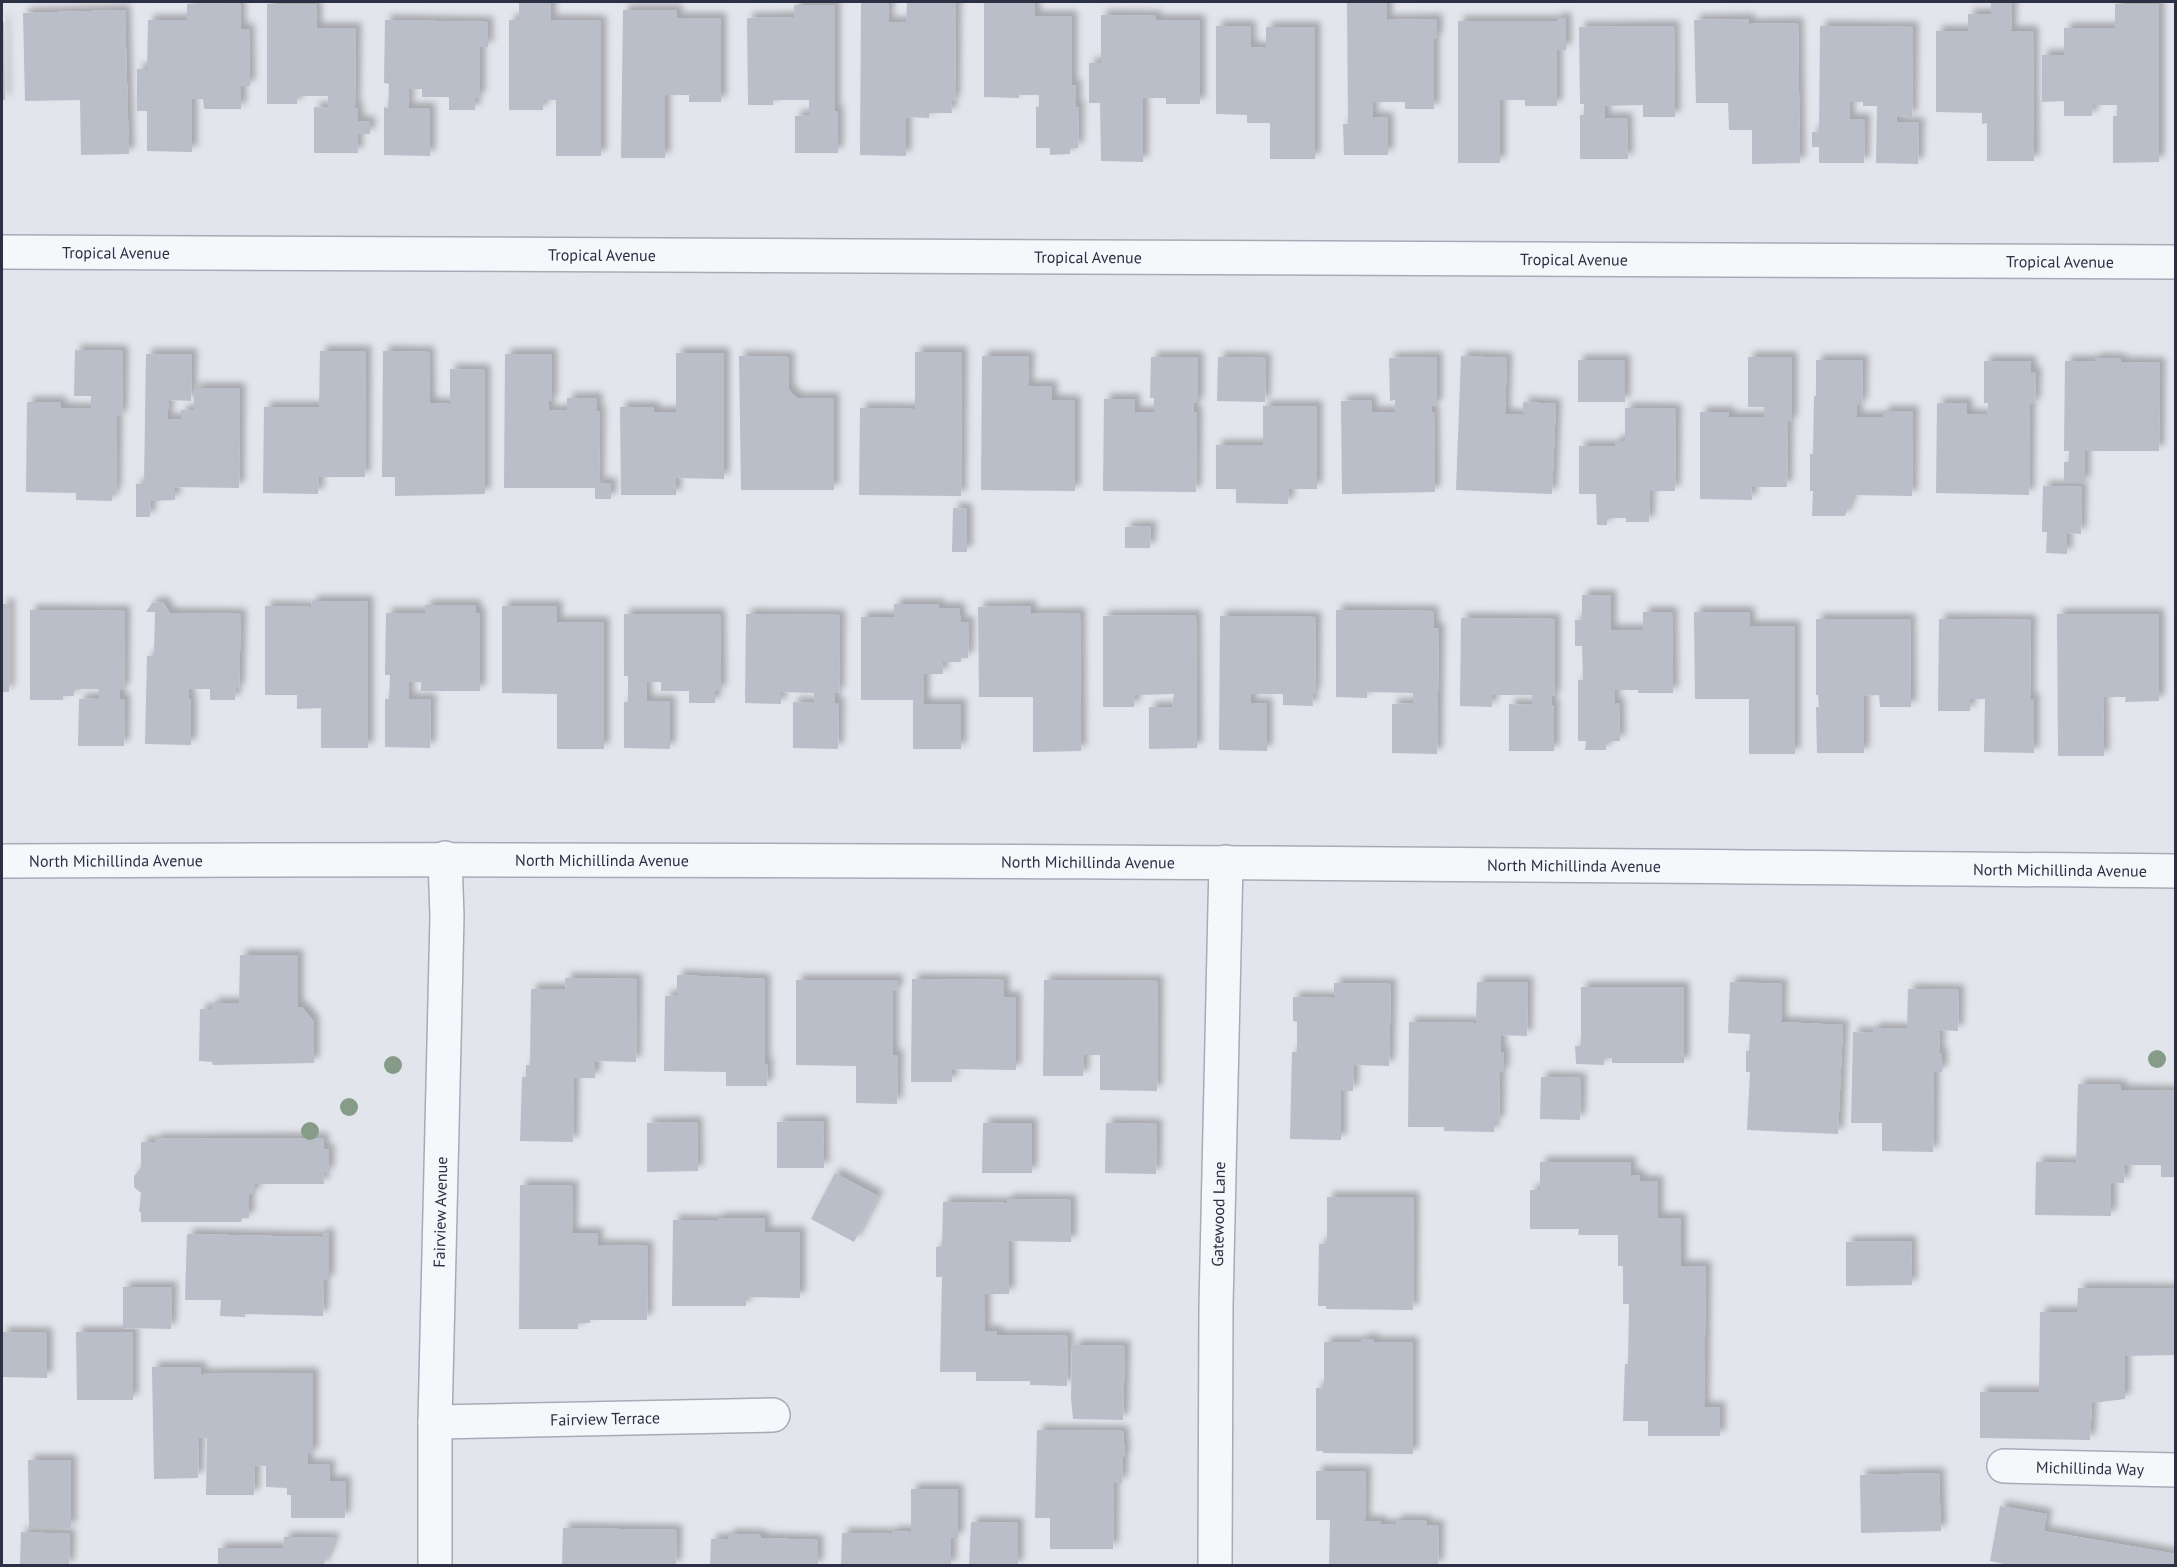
<svg xmlns="http://www.w3.org/2000/svg" width="2177" height="1567" viewBox="0 0 2177 1567" font-family="'PT Sans',sans-serif">
<style>
.building{fill:#babec9;filter:url(#shadow)}
.lines{fill:none;stroke-linecap:round;stroke-linejoin:round}
.minor-casing{stroke:#a8abb6;stroke-width:36}
.tertiary-casing{stroke:#a8abb6;stroke-width:36}
.minor{stroke:#f6f7fa;stroke-width:33}
.tertiary{stroke:#f6f7fa;stroke-width:33}
.tree{fill:#869c89}
.labels{text-anchor:middle;dominant-baseline:central;stroke-width:5;stroke-linejoin:round;paint-order:stroke}
.street-label{font-size:16px;fill:#2b3044;stroke:#f3f5f9}
</style>
<defs>
<filter id="shadow"><feDropShadow dx="5.5" dy="-5.5" stdDeviation="3" flood-color="#0004"/></filter>
</defs>
<rect width="100%" height="100%" fill="#e3e5ec"/>
<!-- building -->
<path class="building" d="M 519,2 L 551,2 L 551,20 L 601,21 L 601,156 L 556,156 L 556,100 L 544,100 L 543,110 L 509,110 L 509,20 L 519,20 Z
M 861,2 L 889,2 L 888,22 L 906,22 L 907,2 L 956,2 L 955,101 L 951,101 L 952,113 L 929,113 L 929,118 L 906,117 L 906,156 L 860,155 Z
M 984,2 L 1035,2 L 1035,16 L 1072,16 L 1072,85 L 1076,85 L 1076,107 L 1079,107 L 1078,148 L 1070,148 L 1070,154 L 1050,155 L 1050,148 L 1036,148 L 1036,107 L 1039,107 L 1039,95 L 1019,95 L 1019,98 L 984,97 Z
M 1347,2 L 1387,2 L 1387,20 L 1437,19 L 1437,39 L 1434,39 L 1434,109 L 1405,109 L 1405,102 L 1373,102 L 1372,117 L 1388,118 L 1388,155 L 1344,155 L 1343,124 L 1348,124 Z
M 2012,2 L 2011,31 L 2033,31 L 2034,161 L 1987,161 L 1987,123 L 1982,124 L 1982,113 L 1936,112 L 1936,31 L 1968,31 L 1968,14 L 1991,14 L 1991,3 Z
M 240,3 L 241,29 L 249,29 L 250,86 L 241,86 L 241,109 L 204,109 L 203,99 L 192,99 L 192,152 L 147,151 L 147,111 L 137,111 L 137,69 L 147,69 L 148,20 L 187,20 L 187,4 Z
M 267,4 L 316,4 L 317,28 L 356,28 L 355,108 L 358,108 L 358,121 L 370,122 L 370,134 L 357,134 L 358,153 L 314,153 L 314,107 L 328,108 L 328,96 L 297,96 L 297,104 L 267,104 Z
M 2115,4 L 2159,4 L 2159,162 L 2113,163 L 2113,116 L 2117,116 L 2117,105 L 2093,105 L 2092,116 L 2064,116 L 2064,101 L 2042,102 L 2042,55 L 2064,55 L 2064,28 L 2115,28 Z
M 794,5 L 835,5 L 835,111 L 838,111 L 838,153 L 795,153 L 795,116 L 809,115 L 809,100 L 773,100 L 773,105 L 748,105 L 747,18 L 794,17 Z
M 125,10 L 129,154 L 81,155 L 80,100 L 25,101 L 23,13 Z
M 623,10 L 677,10 L 677,18 L 721,18 L 721,102 L 689,102 L 689,95 L 665,95 L 665,158 L 621,158 Z
M 1101,15 L 1156,16 L 1156,20 L 1200,20 L 1200,104 L 1166,104 L 1166,98 L 1143,98 L 1143,162 L 1101,161 L 1100,103 L 1089,103 L 1089,63 L 1101,63 Z
M 1557,18 L 1566,18 L 1566,50 L 1557,50 L 1557,106 L 1525,106 L 1525,100 L 1500,100 L 1500,163 L 1458,163 L 1458,21 L 1557,21 Z
M 1749,19 L 1749,24 L 1798,23 L 1800,163 L 1752,164 L 1752,130 L 1729,130 L 1728,103 L 1696,103 L 1694,20 Z
M 385,20 L 488,22 L 488,47 L 480,47 L 480,98 L 475,98 L 475,110 L 449,110 L 449,97 L 422,97 L 422,89 L 409,89 L 408,108 L 430,108 L 430,156 L 384,155 L 384,107 L 388,108 L 389,84 L 384,83 Z
M 2,22 L 4,22 L 5,100 L 2,100 Z
M 1216,26 L 1250,26 L 1251,47 L 1266,48 L 1266,27 L 1315,27 L 1315,159 L 1270,159 L 1270,123 L 1247,123 L 1247,115 L 1216,114 Z
M 1674,26 L 1675,117 L 1643,117 L 1643,105 L 1605,106 L 1605,118 L 1627,118 L 1628,159 L 1580,159 L 1580,115 L 1584,115 L 1584,104 L 1580,104 L 1579,27 Z
M 1820,26 L 1913,27 L 1912,117 L 1896,116 L 1897,122 L 1919,123 L 1918,164 L 1876,163 L 1877,106 L 1863,106 L 1863,102 L 1850,102 L 1849,119 L 1865,119 L 1864,163 L 1819,163 L 1819,147 L 1812,147 L 1812,132 L 1819,132 Z
M 75,350 L 123,351 L 122,416 L 117,416 L 116,493 L 113,493 L 112,501 L 76,500 L 76,493 L 26,492 L 27,402 L 61,402 L 61,408 L 91,409 L 91,396 L 74,396 Z
M 320,351 L 366,351 L 365,477 L 319,477 L 318,494 L 263,493 L 264,407 L 319,407 Z
M 383,351 L 429,352 L 430,403 L 450,404 L 450,369 L 485,370 L 485,494 L 395,496 L 395,477 L 382,477 Z
M 915,352 L 962,352 L 961,496 L 859,495 L 860,408 L 915,409 Z
M 676,353 L 724,353 L 724,479 L 676,478 L 676,495 L 621,495 L 620,407 L 654,407 L 654,412 L 676,412 Z
M 146,354 L 192,354 L 191,401 L 169,400 L 167,419 L 181,419 L 181,410 L 194,411 L 194,388 L 240,388 L 239,488 L 175,487 L 175,500 L 151,501 L 150,517 L 136,517 L 136,484 L 144,484 Z
M 505,354 L 552,354 L 552,401 L 549,401 L 549,411 L 567,410 L 567,398 L 597,398 L 597,411 L 600,411 L 599,483 L 611,483 L 611,499 L 595,499 L 595,488 L 504,488 Z
M 739,356 L 789,357 L 789,390 L 797,398 L 834,398 L 834,490 L 741,490 Z
M 982,356 L 1029,356 L 1028,386 L 1052,386 L 1052,400 L 1075,401 L 1075,491 L 981,490 Z
M 1461,356 L 1507,358 L 1505,414 L 1523,415 L 1523,402 L 1556,404 L 1552,494 L 1456,490 Z
M 1151,357 L 1198,357 L 1198,403 L 1194,403 L 1194,412 L 1197,412 L 1196,492 L 1103,491 L 1104,399 L 1135,399 L 1135,412 L 1154,412 L 1154,398 L 1150,398 Z
M 1218,357 L 1266,358 L 1265,402 L 1217,401 Z
M 1437,357 L 1437,405 L 1432,406 L 1432,412 L 1434,412 L 1435,492 L 1342,494 L 1341,401 L 1371,400 L 1372,412 L 1395,412 L 1395,400 L 1390,401 L 1389,358 Z
M 1748,357 L 1792,357 L 1792,422 L 1788,422 L 1787,487 L 1751,487 L 1752,500 L 1700,499 L 1700,412 L 1729,412 L 1729,417 L 1764,417 L 1764,407 L 1748,407 Z
M 2095,358 L 2121,359 L 2121,362 L 2160,363 L 2159,451 L 2085,451 L 2085,483 L 2064,483 L 2064,462 L 2069,462 L 2069,451 L 2064,451 L 2065,361 L 2095,361 Z
M 1578,360 L 1625,360 L 1625,402 L 1578,402 Z
M 1816,360 L 1863,360 L 1862,405 L 1857,405 L 1857,417 L 1883,417 L 1883,411 L 1913,411 L 1912,496 L 1853,495 L 1845,516 L 1812,516 L 1813,491 L 1810,491 L 1810,454 L 1813,454 L 1814,396 L 1816,396 Z
M 1984,361 L 2031,361 L 2031,372 L 2036,372 L 2035,404 L 2030,404 L 2029,495 L 1936,493 L 1937,403 L 1967,403 L 1967,414 L 1987,415 L 1988,403 L 1984,403 Z
M 1263,406 L 1317,406 L 1317,489 L 1289,489 L 1288,504 L 1236,503 L 1236,489 L 1216,489 L 1216,445 L 1263,445 Z
M 1625,408 L 1676,409 L 1675,491 L 1650,491 L 1649,522 L 1626,522 L 1626,518 L 1607,518 L 1607,525 L 1597,525 L 1596,494 L 1579,494 L 1579,446 L 1615,446 L 1615,441 L 1625,441 Z
M 2043,486 L 2082,487 L 2081,534 L 2067,533 L 2067,554 L 2046,553 L 2047,532 L 2042,532 Z
M 953,508 L 967,509 L 967,552 L 952,552 Z
M 1151,526 L 1150,548 L 1125,548 L 1125,527 Z
M 1582,595 L 1611,595 L 1611,630 L 1643,630 L 1643,612 L 1672,612 L 1673,693 L 1638,693 L 1638,690 L 1615,690 L 1614,703 L 1619,703 L 1620,741 L 1606,741 L 1606,750 L 1585,750 L 1586,741 L 1578,741 L 1578,680 L 1583,680 L 1582,646 L 1575,646 L 1575,620 L 1582,620 Z
M 312,601 L 368,601 L 368,748 L 321,748 L 321,708 L 297,709 L 297,695 L 265,695 L 265,606 L 311,607 Z
M 163,602 L 170,613 L 241,614 L 239,689 L 236,689 L 235,700 L 210,700 L 210,689 L 189,689 L 189,699 L 191,699 L 191,745 L 145,744 L 147,656 L 154,656 L 155,612 L 146,612 L 152,603 Z
M 2,604 L 9,604 L 9,692 L 2,692 Z
M 894,604 L 939,604 L 939,608 L 959,608 L 961,622 L 969,622 L 968,658 L 961,658 L 961,662 L 942,662 L 943,674 L 924,674 L 924,704 L 961,704 L 961,749 L 913,749 L 913,700 L 861,700 L 861,617 L 894,617 Z
M 425,605 L 476,605 L 476,613 L 480,613 L 480,691 L 421,691 L 421,682 L 409,682 L 409,699 L 431,699 L 430,748 L 385,747 L 385,699 L 389,699 L 390,675 L 385,675 L 386,613 L 425,613 Z
M 502,606 L 557,606 L 557,622 L 604,622 L 604,749 L 557,749 L 557,694 L 502,693 Z
M 1031,606 L 1031,614 L 1080,613 L 1081,751 L 1033,752 L 1033,697 L 979,697 L 978,607 Z
M 30,610 L 125,611 L 124,690 L 119,690 L 120,699 L 125,699 L 124,746 L 78,746 L 79,699 L 99,698 L 99,689 L 74,689 L 74,696 L 63,696 L 63,700 L 30,700 Z
M 1336,610 L 1433,611 L 1434,628 L 1439,628 L 1437,754 L 1392,753 L 1392,704 L 1413,703 L 1413,693 L 1367,692 L 1367,698 L 1336,697 Z
M 1694,612 L 1749,612 L 1750,626 L 1795,626 L 1795,754 L 1749,754 L 1749,699 L 1695,699 Z
M 624,614 L 720,614 L 721,691 L 715,691 L 715,703 L 689,703 L 689,691 L 661,691 L 661,682 L 646,682 L 647,701 L 670,701 L 670,749 L 624,748 L 624,702 L 628,702 L 628,676 L 624,676 Z
M 746,614 L 840,615 L 839,693 L 835,693 L 835,703 L 839,703 L 838,749 L 793,748 L 793,702 L 814,703 L 814,693 L 781,692 L 781,704 L 745,703 Z
M 2057,614 L 2159,614 L 2159,701 L 2125,702 L 2126,697 L 2103,697 L 2104,756 L 2058,756 Z
M 1196,615 L 1197,748 L 1149,749 L 1149,707 L 1172,707 L 1174,694 L 1135,695 L 1134,707 L 1103,707 L 1103,616 Z
M 1220,616 L 1316,617 L 1315,694 L 1312,694 L 1313,706 L 1283,705 L 1283,694 L 1251,694 L 1251,704 L 1267,703 L 1267,751 L 1219,750 Z
M 1461,618 L 1555,619 L 1555,696 L 1552,696 L 1552,705 L 1554,705 L 1554,751 L 1509,751 L 1509,704 L 1532,705 L 1532,695 L 1492,695 L 1492,707 L 1460,706 Z
M 1816,619 L 1910,619 L 1911,707 L 1880,707 L 1879,695 L 1864,696 L 1864,753 L 1817,753 L 1816,707 L 1819,707 L 1818,695 L 1816,695 Z
M 1939,619 L 2031,620 L 2030,699 L 2034,699 L 2034,753 L 1984,752 L 1985,699 L 1970,699 L 1970,711 L 1938,711 Z
M 240,955 L 298,955 L 298,1007 L 302,1007 L 314,1022 L 314,1063 L 213,1065 L 212,1062 L 199,1061 L 200,1009 L 212,1009 L 212,1003 L 239,1003 Z
M 677,975 L 765,979 L 765,1064 L 768,1064 L 767,1086 L 726,1086 L 726,1072 L 664,1071 L 665,996 L 677,995 Z
M 565,978 L 637,979 L 636,1062 L 595,1061 L 595,1078 L 574,1078 L 573,1142 L 520,1141 L 522,1077 L 526,1077 L 526,1065 L 530,1065 L 531,989 L 566,989 Z
M 912,979 L 1004,980 L 1004,997 L 1016,997 L 1016,1070 L 952,1069 L 952,1082 L 911,1082 Z
M 796,980 L 898,980 L 897,991 L 893,991 L 893,1055 L 898,1055 L 897,1104 L 856,1103 L 856,1066 L 796,1065 Z
M 1044,980 L 1158,981 L 1157,1091 L 1100,1090 L 1100,1055 L 1084,1055 L 1083,1076 L 1043,1076 Z
M 1477,982 L 1528,982 L 1527,1036 L 1501,1035 L 1501,1052 L 1504,1052 L 1504,1072 L 1500,1072 L 1499,1122 L 1494,1122 L 1494,1132 L 1444,1131 L 1444,1127 L 1408,1127 L 1409,1022 L 1476,1023 Z
M 1730,982 L 1782,984 L 1781,1022 L 1843,1025 L 1838,1134 L 1747,1130 L 1750,1072 L 1746,1072 L 1746,1051 L 1749,1051 L 1750,1034 L 1728,1033 Z
M 1334,983 L 1391,984 L 1389,1066 L 1354,1065 L 1353,1091 L 1341,1091 L 1341,1140 L 1290,1139 L 1292,1052 L 1297,1052 L 1297,1022 L 1293,1021 L 1293,997 L 1334,998 Z
M 1581,987 L 1684,987 L 1684,1063 L 1612,1063 L 1612,1058 L 1604,1058 L 1604,1065 L 1576,1064 L 1575,1046 L 1581,1046 Z
M 1908,989 L 1959,990 L 1958,1031 L 1940,1030 L 1939,1053 L 1942,1053 L 1942,1072 L 1934,1072 L 1933,1152 L 1882,1151 L 1882,1123 L 1851,1123 L 1853,1032 L 1873,1033 L 1873,1028 L 1907,1029 Z
M 1541,1077 L 1581,1078 L 1580,1120 L 1540,1119 Z
M 2078,1084 L 2121,1085 L 2121,1090 L 2176,1091 L 2176,1177 L 2161,1177 L 2161,1165 L 2125,1165 L 2124,1183 L 2111,1183 L 2111,1216 L 2035,1215 L 2036,1162 L 2076,1163 Z
M 823,1121 L 824,1168 L 777,1168 L 777,1122 Z
M 697,1122 L 698,1171 L 647,1172 L 647,1123 Z
M 983,1123 L 1032,1123 L 1032,1173 L 982,1173 Z
M 1106,1123 L 1157,1124 L 1156,1174 L 1105,1173 Z
M 323,1138 L 324,1150 L 329,1149 L 329,1173 L 323,1173 L 324,1184 L 255,1184 L 255,1194 L 249,1194 L 249,1218 L 242,1218 L 241,1222 L 141,1222 L 141,1212 L 139,1212 L 141,1193 L 134,1187 L 134,1176 L 141,1168 L 141,1142 L 155,1142 L 155,1139 Z
M 1540,1162 L 1631,1162 L 1631,1175 L 1640,1175 L 1640,1181 L 1658,1181 L 1658,1218 L 1681,1218 L 1681,1266 L 1706,1266 L 1704,1407 L 1720,1407 L 1720,1436 L 1648,1436 L 1648,1421 L 1623,1421 L 1625,1364 L 1628,1364 L 1629,1304 L 1623,1304 L 1623,1266 L 1618,1266 L 1618,1235 L 1578,1235 L 1579,1229 L 1530,1229 L 1530,1190 L 1540,1190 Z
M 835,1173 L 878,1196 L 854,1242 L 811,1219 Z
M 520,1185 L 573,1186 L 572,1233 L 598,1233 L 597,1245 L 648,1246 L 647,1320 L 590,1320 L 590,1323 L 578,1323 L 578,1329 L 519,1329 Z
M 1327,1197 L 1414,1197 L 1413,1310 L 1326,1309 L 1326,1306 L 1318,1306 L 1319,1244 L 1327,1244 Z
M 1007,1199 L 1071,1200 L 1071,1242 L 1009,1241 L 1009,1294 L 985,1294 L 985,1331 L 997,1331 L 997,1335 L 1068,1336 L 1067,1386 L 1030,1385 L 1030,1381 L 976,1381 L 976,1372 L 940,1372 L 942,1277 L 936,1277 L 936,1247 L 942,1246 L 943,1202 L 1007,1203 Z
M 717,1218 L 765,1218 L 765,1232 L 800,1232 L 800,1298 L 746,1297 L 746,1306 L 672,1306 L 673,1220 L 717,1221 Z
M 322,1233 L 329,1234 L 329,1280 L 324,1280 L 323,1316 L 245,1314 L 245,1317 L 220,1316 L 221,1300 L 185,1300 L 187,1234 L 322,1237 Z
M 1911,1241 L 1912,1285 L 1846,1286 L 1846,1242 Z
M 123,1287 L 172,1287 L 171,1329 L 123,1328 Z
M 2078,1288 L 2176,1289 L 2176,1355 L 2125,1356 L 2125,1399 L 2092,1403 L 2090,1440 L 1980,1438 L 1980,1392 L 2039,1392 L 2040,1312 L 2077,1312 Z
M 2,1332 L 47,1333 L 47,1378 L 2,1377 Z
M 76,1332 L 133,1332 L 133,1400 L 77,1400 Z
M 1361,1339 L 1374,1339 L 1374,1342 L 1413,1342 L 1413,1454 L 1323,1453 L 1323,1451 L 1316,1451 L 1316,1388 L 1324,1388 L 1324,1342 L 1361,1342 Z
M 1074,1345 L 1125,1346 L 1123,1420 L 1073,1419 L 1071,1399 L 1072,1349 L 1074,1349 Z
M 152,1367 L 201,1367 L 201,1374 L 313,1373 L 313,1454 L 308,1454 L 307,1464 L 330,1465 L 329,1481 L 346,1481 L 345,1518 L 291,1518 L 291,1495 L 287,1495 L 287,1488 L 266,1487 L 266,1466 L 255,1465 L 254,1495 L 206,1495 L 207,1438 L 199,1438 L 198,1478 L 154,1479 Z
M 1037,1430 L 1123,1431 L 1125,1457 L 1123,1457 L 1122,1483 L 1114,1483 L 1113,1549 L 1050,1549 L 1050,1518 L 1035,1518 Z
M 28,1460 L 71,1460 L 71,1528 L 29,1528 Z
M 1316,1471 L 1366,1471 L 1365,1521 L 1381,1521 L 1381,1525 L 1396,1524 L 1396,1520 L 1427,1521 L 1427,1526 L 1439,1525 L 1438,1566 L 1329,1566 L 1330,1520 L 1316,1520 Z
M 1939,1473 L 1941,1531 L 1861,1533 L 1860,1475 Z
M 911,1489 L 958,1489 L 958,1538 L 951,1538 L 951,1566 L 841,1566 L 842,1533 L 892,1534 L 892,1531 L 911,1532 Z
M 2000,1506 L 2047,1514 L 2044,1531 L 2176,1554 L 2176,1566 L 2014,1566 L 1990,1561 Z
M 971,1522 L 1018,1523 L 1018,1566 L 969,1566 Z
M 563,1528 L 677,1530 L 676,1566 L 562,1566 Z
M 21,1532 L 70,1534 L 69,1566 L 20,1566 Z
M 728,1534 L 761,1535 L 761,1538 L 818,1540 L 818,1566 L 710,1566 L 711,1539 L 728,1539 Z
M 284,1537 L 335,1538 L 323,1566 L 218,1566 L 218,1548 L 283,1548 Z"/>
<g class="lines">
<defs>
<g id="minor">
<path id="s1" d="M 2,252 L 2176,262"/>
<path id="s2" d="M 435,1422 L 773,1415"/>
<path id="s3" d="M 2004,1466 L 2176,1470"/>
<path id="s4" d="M 435,1566 L 435,1422 L 447,917 L 445,858"/>
<path id="s5" d="M 1215,1566 L 1216,1306 L 1226,862"/>
</g>
<g id="tertiary">
<path id="s6" d="M 2,861 C 726,857 1451,864 2176,871"/>
</g>
</defs>
<!-- minor casing -->
<use href="#minor" class="minor-casing"/>
<!-- tertiary casing -->
<use href="#tertiary" class="tertiary-casing"/>
<!-- minor -->
<use href="#minor" class="minor"/>
<!-- tertiary -->
<use href="#tertiary" class="tertiary"/>
</g>
<!-- trees -->
<g class="tree">
<circle cx="2157" cy="1059" r="9"/>
<circle cx="393" cy="1065" r="9"/>
<circle cx="349" cy="1107" r="9"/>
<circle cx="310" cy="1131" r="9"/>
</g>
<g class="labels">
<!-- street labels -->
<g class="street-label">
<text stroke="none"><textPath href="#s1" startOffset="114">Tropical Avenue</textPath></text>
<text stroke="none"><textPath href="#s1" startOffset="600">Tropical Avenue</textPath></text>
<text stroke="none"><textPath href="#s1" startOffset="1086">Tropical Avenue</textPath></text>
<text stroke="none"><textPath href="#s1" startOffset="1572">Tropical Avenue</textPath></text>
<text stroke="none"><textPath href="#s1" startOffset="2058">Tropical Avenue</textPath></text>
<text stroke="none"><textPath href="#s6" startOffset="600">North Michillinda Avenue</textPath></text>
<text stroke="none"><textPath href="#s6" startOffset="114">North Michillinda Avenue</textPath></text>
<text stroke="none"><textPath href="#s6" startOffset="1086">North Michillinda Avenue</textPath></text>
<text stroke="none"><textPath href="#s6" startOffset="1572">North Michillinda Avenue</textPath></text>
<text stroke="none"><textPath href="#s6" startOffset="2058">North Michillinda Avenue</textPath></text>
<text stroke="none"><textPath href="#s4" startOffset="354">Fairview Avenue</textPath></text>
<text stroke="none"><textPath href="#s5" startOffset="352">Gatewood Lane</textPath></text>
<text stroke="none"><textPath href="#s2" startOffset="170">Fairview Terrace</textPath></text>
<text stroke="none"><textPath href="#s3" startOffset="86">Michillinda Way</textPath></text>
</g>
</g>
<!-- border -->
<rect width="2177" height="1567" fill="none" stroke="#2b3044" stroke-width="6"/>
</svg>
